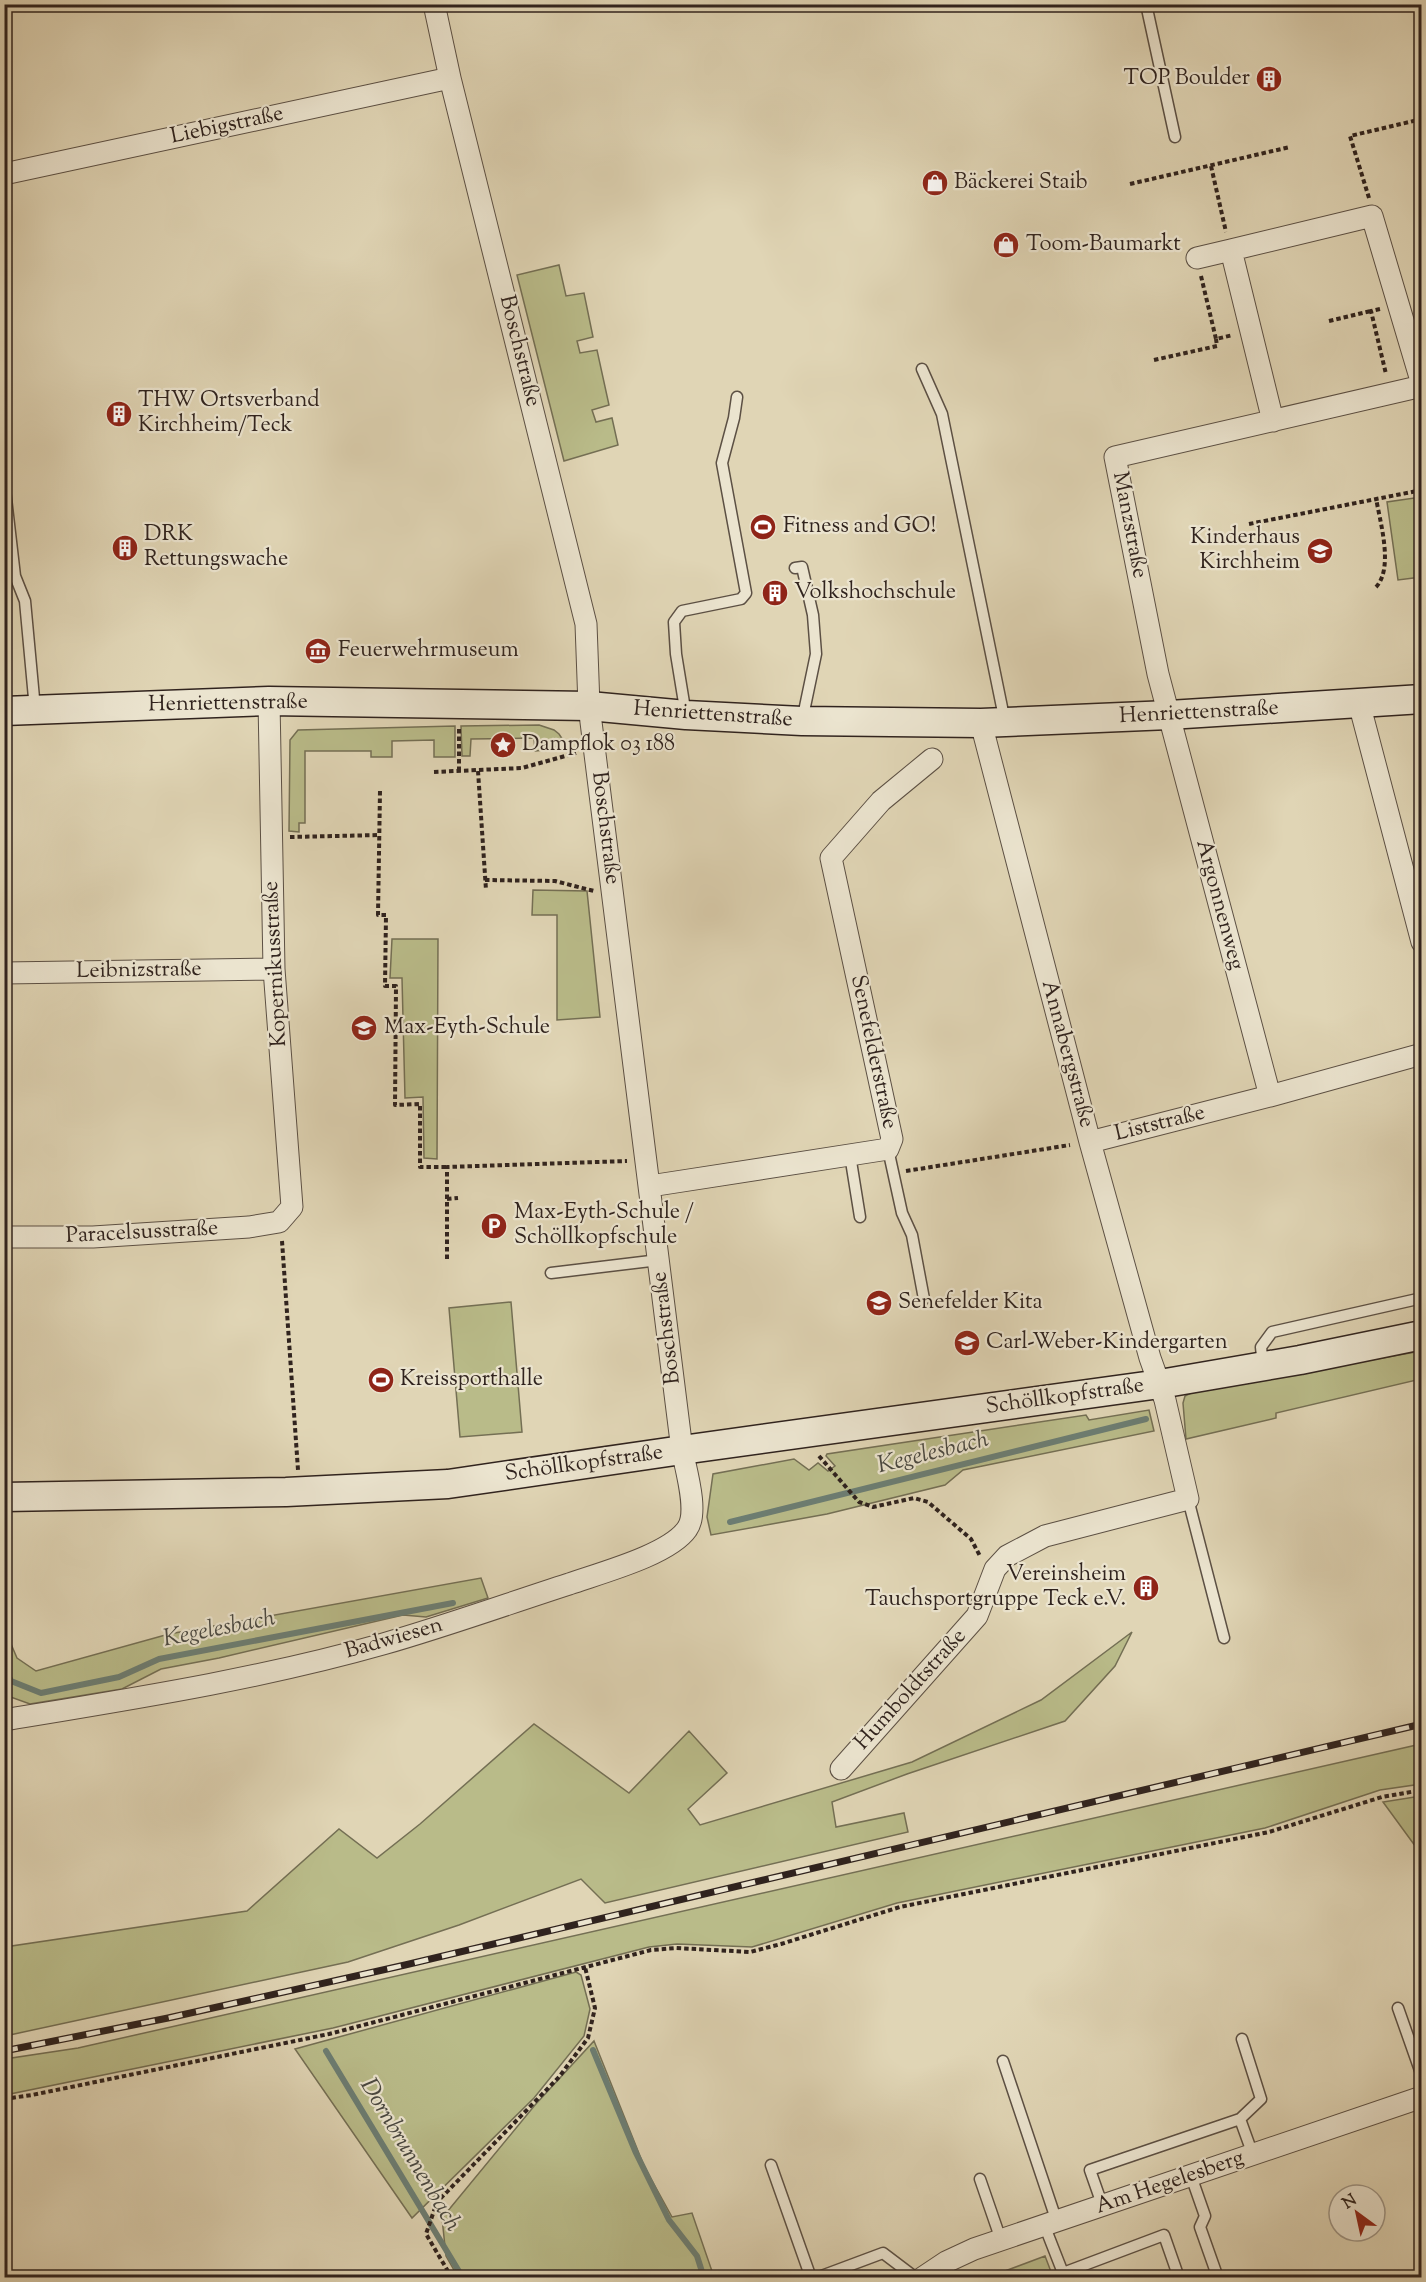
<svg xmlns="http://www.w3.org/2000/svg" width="1426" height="2282" viewBox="0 0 1426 2282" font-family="'Sorts Mill Goudy',serif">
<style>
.green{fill:#b9bb89;stroke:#746f54;stroke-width:1.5}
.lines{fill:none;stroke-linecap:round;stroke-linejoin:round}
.stream{stroke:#6c7d72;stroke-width:6}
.lane-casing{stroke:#5c5044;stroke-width:13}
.street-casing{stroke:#5c5044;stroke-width:23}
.secondary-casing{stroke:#30231e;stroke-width:31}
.path{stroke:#30231e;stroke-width:4;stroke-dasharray:4.5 3;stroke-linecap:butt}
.lane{stroke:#ebe4cf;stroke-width:10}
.street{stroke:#ebe4cf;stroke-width:21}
.secondary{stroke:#ebe4cf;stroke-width:28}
.rail-casing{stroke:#30231e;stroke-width:7}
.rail{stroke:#ebe4cf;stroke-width:4.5;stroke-dasharray:14;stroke-linecap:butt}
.labels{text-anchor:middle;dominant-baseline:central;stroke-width:4.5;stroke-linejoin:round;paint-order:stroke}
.poi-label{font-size:22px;fill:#30231e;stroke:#ebe4cf;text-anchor:start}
.street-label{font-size:22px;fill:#30231e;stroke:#ebe4cf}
.water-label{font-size:24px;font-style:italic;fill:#494841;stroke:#ebe4cf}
</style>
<rect width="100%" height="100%" fill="#e0d5b5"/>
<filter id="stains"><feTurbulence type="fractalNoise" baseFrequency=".00333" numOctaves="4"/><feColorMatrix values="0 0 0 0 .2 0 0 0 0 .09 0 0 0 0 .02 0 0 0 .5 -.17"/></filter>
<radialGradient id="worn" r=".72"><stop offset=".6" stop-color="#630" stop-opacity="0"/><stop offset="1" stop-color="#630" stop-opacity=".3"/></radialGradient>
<!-- green -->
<path class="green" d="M 559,265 L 566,296 L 584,293 L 593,337 L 577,341 L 580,353 L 597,350 L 609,405 L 592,410 L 596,422 L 612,418 L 618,445 L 564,461 L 517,275 Z
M 1421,497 L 1421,577 L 1398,580 L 1387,502 Z
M 539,725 L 554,730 L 559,734 L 563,740 C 555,750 546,750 535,751 L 534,738 L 471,739 L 470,756 L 462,756 L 461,726 Z
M 455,726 L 455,757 L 434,757 L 434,740 L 392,741 L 392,757 L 371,757 L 371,751 L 305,751 L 305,823 L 299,823 L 299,832 L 289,831 L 290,740 L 298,730 Z
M 533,890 L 587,891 L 600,1017 L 557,1020 L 557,915 L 532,915 Z
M 392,939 L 438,939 L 437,1159 L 424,1158 L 423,1097 L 405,1098 L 402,978 L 390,978 Z
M 511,1302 L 522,1432 L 460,1437 L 449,1308 Z
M 1421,1351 L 1421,1379 L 1276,1413 L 1276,1418 L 1186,1439 L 1183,1403 L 1185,1396 L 1193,1392 Z
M 1149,1410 L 1154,1431 L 963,1470 L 945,1485 L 827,1514 L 711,1535 L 707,1517 L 713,1474 L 794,1459 L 809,1470 L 818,1463 L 828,1471 L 835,1466 L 826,1456 L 827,1454 L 1086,1415 L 1089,1420 Z
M 481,1578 L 488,1598 L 426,1617 L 403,1615 L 219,1658 L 161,1669 L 122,1689 L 30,1704 L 5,1695 L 5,1630 L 17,1658 L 36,1671 L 169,1634 Z
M 1132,1632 L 1115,1666 L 1065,1721 L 907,1774 L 832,1802 L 836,1827 L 904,1813 L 908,1832 L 605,1903 L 581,1879 L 459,1925 L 348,1962 L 5,2036 L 5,1947 L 247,1911 L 339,1829 L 377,1858 L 420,1824 L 534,1724 L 629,1793 L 689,1731 L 727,1773 L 688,1809 L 700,1825 L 912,1762 L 1041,1700 Z
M 1421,1744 L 1421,1784 L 1380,1790 L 1265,1828 L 897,1903 L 752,1947 L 677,1944 L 649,1947 L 333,2028 L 5,2095 L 5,2059 L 78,2048 Z
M 1421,1796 L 1422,1796 L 1421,1854 L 1383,1802 Z
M 576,1972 L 581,1975 L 590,2009 L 584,2036 L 534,2098 L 412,2218 L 295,2049 Z
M 594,2041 L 644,2166 L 672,2217 L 692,2213 L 714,2277 L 458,2277 L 446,2256 L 442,2218 L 535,2105 Z
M 1045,2256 L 1053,2277 L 989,2277 Z"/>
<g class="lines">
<!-- stream -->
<path class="stream" d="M 730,1522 L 1146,1419
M 4,1668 L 11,1681 L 41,1693 L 119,1677 L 159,1659 L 453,1603
M 593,2050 L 636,2153 L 669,2220 L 697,2256 L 704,2278
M 326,2051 L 463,2278"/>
<defs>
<path id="lane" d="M 1146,4 L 1175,137
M 922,369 L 942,414 L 1005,722
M 4,481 L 15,576 L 25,601 L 35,709
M 795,568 L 802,567 L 813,615 L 816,654 L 802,721
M 686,715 L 676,654 L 674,622 L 682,611 L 741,599 L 746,593 L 722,463 L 734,418 L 737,397
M 888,1149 L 902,1213 L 912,1235 L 924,1299
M 850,1155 L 860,1217
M 551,1273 L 659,1260
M 1263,1366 L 1261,1347 L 1272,1332 L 1422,1298
M 1188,1499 L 1224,1638
M 1398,2008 L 1422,2076
M 1003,2061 L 1057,2222
M 1240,2119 L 1261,2099 L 1242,2039
M 771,2165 L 811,2278
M 1191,2176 L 1205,2216 L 1200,2227 L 1218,2278
M 980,2179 L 1001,2240
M 1103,2207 L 1090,2170 L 1240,2119 L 1253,2155
M 1045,2227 L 1063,2273 L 1164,2235 L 1179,2278
M 816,2278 L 883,2253 L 916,2278"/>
<path id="street" d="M 4,174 L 450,78
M 1197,258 L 1231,250
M 1273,421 L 1231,250 L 1372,216 L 1422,384
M 1359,703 L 1422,942
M 4,973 L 274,969
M 1270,1096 L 1158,674 L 1115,457 L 1422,386
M 1090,1142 L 1270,1096 L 1422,1054
M 650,1186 L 888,1149 L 892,1139 L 831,858 L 881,801 L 932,759
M 4,1237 L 93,1237 L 249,1227 L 279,1222 L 292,1207 L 274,969 L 269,701
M 4,1720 C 131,1699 260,1679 383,1644 C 446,1626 507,1604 569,1584 C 600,1573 669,1555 687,1529 C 699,1513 686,1470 682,1450 L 589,706 L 586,624 L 450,78 L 434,4
M 841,1769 L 977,1616 L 995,1569 L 1007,1556 L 1045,1536 L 1188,1499 L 1165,1400 L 1150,1358 L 1090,1142 L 981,723
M 922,2278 L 946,2262 L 974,2249 L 1422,2097"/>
<path id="secondary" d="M 4,711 L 269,701 L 589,706 L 686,715 L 802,721 L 981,723 L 1169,715 L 1422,699
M 4,1497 L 286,1492 L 448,1484 L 682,1450 L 1160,1384 L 1300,1360 L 1422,1335"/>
</defs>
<!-- lane casing -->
<use href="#lane" class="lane-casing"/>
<!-- street casing -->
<use href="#street" class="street-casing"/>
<!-- secondary casing -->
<use href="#secondary" class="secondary-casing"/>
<!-- path -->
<path class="path" d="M 1211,166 L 1226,232
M 1130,184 L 1290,147
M 1369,198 L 1350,136 L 1422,119
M 1201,276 L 1216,339 L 1233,335
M 1380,309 L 1371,311 L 1386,374
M 1329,321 L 1371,311
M 1154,360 L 1217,346 L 1216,339
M 1249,524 L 1422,490
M 1376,587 C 1394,568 1380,522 1376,498
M 459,771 L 459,727
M 478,771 L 486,890
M 434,772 L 522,768 L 576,753
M 380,791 L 378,915 L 386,915 L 385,986 L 396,986 L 395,1105 L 420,1104 L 420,1167 L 447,1167
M 290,837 L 380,835
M 485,880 L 555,881 L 594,891
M 906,1171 L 1070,1145
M 447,1199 L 458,1198
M 282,1241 L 298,1470
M 447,1259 L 447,1167 L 627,1161
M 819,1456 L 859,1502 L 873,1507 L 914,1498 L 928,1502 L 971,1539 L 980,1556
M 4,2099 L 32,2095 L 329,2034 L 651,1950 L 676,1948 L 750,1952 L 781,1944 L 900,1907 L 1269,1832 L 1382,1797 L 1422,1790
M 452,2278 L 426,2234 L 437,2202 L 559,2077 L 588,2038 L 595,2008 L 585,1967"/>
<!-- lane -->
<use href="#lane" class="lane"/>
<!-- street -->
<use href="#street" class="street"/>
<!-- secondary -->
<use href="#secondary" class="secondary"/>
<defs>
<path id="rail" d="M 4,2051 L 168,2018 L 405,1965 L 1422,1724"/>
</defs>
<!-- rail casing -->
<use href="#rail" class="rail-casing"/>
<!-- rail -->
<use href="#rail" class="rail"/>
</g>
<!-- icons -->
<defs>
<symbol id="building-disc" viewBox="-11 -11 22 22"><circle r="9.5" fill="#8f2418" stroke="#ebe4cf"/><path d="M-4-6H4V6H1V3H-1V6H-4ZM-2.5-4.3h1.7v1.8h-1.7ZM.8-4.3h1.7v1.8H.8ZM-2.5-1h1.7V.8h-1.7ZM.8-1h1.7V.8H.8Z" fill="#fff"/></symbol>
<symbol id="shop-disc" viewBox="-11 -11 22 22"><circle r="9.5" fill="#8f2418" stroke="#ebe4cf"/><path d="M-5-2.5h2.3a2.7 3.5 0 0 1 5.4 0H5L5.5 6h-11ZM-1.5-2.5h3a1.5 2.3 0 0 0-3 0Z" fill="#fff"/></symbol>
<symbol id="stadium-disc" viewBox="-11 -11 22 22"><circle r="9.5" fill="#8f2418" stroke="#ebe4cf"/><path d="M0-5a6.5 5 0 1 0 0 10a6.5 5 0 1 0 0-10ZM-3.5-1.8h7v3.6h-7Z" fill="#fff"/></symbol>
<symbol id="school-disc" viewBox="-11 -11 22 22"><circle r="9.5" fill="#8f2418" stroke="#ebe4cf"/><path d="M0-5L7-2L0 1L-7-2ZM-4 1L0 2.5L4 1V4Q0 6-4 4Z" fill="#fff"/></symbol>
<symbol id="museum-disc" viewBox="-11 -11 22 22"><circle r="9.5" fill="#8f2418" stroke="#ebe4cf"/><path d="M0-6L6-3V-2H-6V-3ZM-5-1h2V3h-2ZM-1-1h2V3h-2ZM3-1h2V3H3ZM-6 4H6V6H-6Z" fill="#fff"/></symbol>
<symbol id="sight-disc" viewBox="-11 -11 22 22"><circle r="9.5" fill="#8f2418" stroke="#ebe4cf"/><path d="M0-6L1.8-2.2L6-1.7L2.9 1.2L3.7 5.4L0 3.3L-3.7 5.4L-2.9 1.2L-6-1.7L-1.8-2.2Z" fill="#fff"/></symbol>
<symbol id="parking-disc" viewBox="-11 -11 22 22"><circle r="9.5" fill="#8f2418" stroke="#ebe4cf"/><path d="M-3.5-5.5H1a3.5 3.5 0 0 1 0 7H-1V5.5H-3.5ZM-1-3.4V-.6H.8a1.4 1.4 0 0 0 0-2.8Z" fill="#fff"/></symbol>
</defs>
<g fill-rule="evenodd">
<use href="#building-disc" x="1254" y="64" width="30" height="30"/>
<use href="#shop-disc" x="920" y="168" width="30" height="30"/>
<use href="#shop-disc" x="991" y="230" width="30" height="30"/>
<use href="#building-disc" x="104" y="399" width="30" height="30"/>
<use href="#stadium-disc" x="748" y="512" width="30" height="30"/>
<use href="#building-disc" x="110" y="533" width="30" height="30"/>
<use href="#school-disc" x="1305" y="536" width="30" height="30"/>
<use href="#building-disc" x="760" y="578" width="30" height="30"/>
<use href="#museum-disc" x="303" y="636" width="30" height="30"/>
<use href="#sight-disc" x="488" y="730" width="30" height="30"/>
<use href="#school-disc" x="349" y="1013" width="30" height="30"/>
<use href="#parking-disc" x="479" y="1211" width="30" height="30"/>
<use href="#school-disc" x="864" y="1288" width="30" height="30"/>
<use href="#school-disc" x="952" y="1328" width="30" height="30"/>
<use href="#stadium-disc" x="366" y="1365" width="30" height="30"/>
<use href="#building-disc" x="1131" y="1573" width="30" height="30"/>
</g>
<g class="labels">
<!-- poi labels -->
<g class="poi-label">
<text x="1250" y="79" text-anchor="end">TOP Boulder</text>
<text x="954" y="183">Bäckerei Staib</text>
<text x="1026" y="245">Toom-Baumarkt</text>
<text x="138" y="401">THW Ortsverband<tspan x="138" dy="25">Kirchheim/Teck</tspan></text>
<text x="783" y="527">Fitness and GO!</text>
<text x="144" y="535">DRK<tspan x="144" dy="25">Rettungswache</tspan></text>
<text x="1300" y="538" text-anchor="end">Kinderhaus<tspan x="1300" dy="25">Kirchheim</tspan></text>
<text x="794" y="593">Volkshochschule</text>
<text x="338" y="651">Feuerwehrmuseum</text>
<text x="522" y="745">Dampflok 03 188</text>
<text x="384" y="1028">Max-Eyth-Schule</text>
<text x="514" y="1213">Max-Eyth-Schule /<tspan x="514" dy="25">Schöllkopfschule</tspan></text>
<text x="898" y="1303">Senefelder Kita</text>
<text x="986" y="1343">Carl-Weber-Kindergarten</text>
<text x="400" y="1380">Kreissporthalle</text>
<text x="1126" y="1575" text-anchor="end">Vereinsheim<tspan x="1126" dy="25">Tauchsportgruppe Teck e.V.</tspan></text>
</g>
<!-- street labels -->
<g class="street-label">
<text transform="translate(227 126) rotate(-12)">Liebigstraße</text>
<text transform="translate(519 351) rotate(76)">Boschstraße</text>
<text transform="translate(1129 525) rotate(79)">Manzstraße</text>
<text transform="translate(228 704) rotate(-1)">Henriettenstraße</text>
<text transform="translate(1199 713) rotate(-3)">Henriettenstraße</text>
<text transform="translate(713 715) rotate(4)">Henriettenstraße</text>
<text transform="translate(605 828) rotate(83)">Boschstraße</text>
<text transform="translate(1219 905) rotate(75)">Argonnenweg</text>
<text transform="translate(276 964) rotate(-93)">Kopernikusstraße</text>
<text transform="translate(139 971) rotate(-1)">Leibnizstraße</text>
<text transform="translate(873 1052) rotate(78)">Senefelderstraße</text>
<text transform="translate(1067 1054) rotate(75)">Annabergstraße</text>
<text transform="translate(1160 1124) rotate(-14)">Liststraße</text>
<text transform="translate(142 1233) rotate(-3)">Paracelsusstraße</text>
<text transform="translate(667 1328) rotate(-97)">Boschstraße</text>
<text transform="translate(1065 1397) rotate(-8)">Schöllkopfstraße</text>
<text transform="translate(584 1464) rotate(-8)">Schöllkopfstraße</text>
<text transform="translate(394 1639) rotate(-16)">Badwiesen</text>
<text transform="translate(911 1690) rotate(-48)">Humboldtstraße</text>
<text transform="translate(1170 2183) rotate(-19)">Am Hegelesberg</text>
</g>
<!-- water labels -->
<g class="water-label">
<text transform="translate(933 1453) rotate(-14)">Kegelesbach</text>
<text transform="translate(219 1629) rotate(-11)">Kegelesbach</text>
<text transform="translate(410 2155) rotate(59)">Dornbrunnenbach</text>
</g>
</g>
<!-- margin -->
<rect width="1426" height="2282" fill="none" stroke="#e0d5b5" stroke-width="24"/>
<rect x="6" y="6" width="1414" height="2270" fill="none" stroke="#30231e" stroke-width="3"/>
<rect x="12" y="12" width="1402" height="2258" fill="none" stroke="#30231e" stroke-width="1.5"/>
<!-- north arrow -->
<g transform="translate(1357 2213) rotate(327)"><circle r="28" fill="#ebe4cf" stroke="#a09788" stroke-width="1.5"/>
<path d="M0-4.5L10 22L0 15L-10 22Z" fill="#8f2418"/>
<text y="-9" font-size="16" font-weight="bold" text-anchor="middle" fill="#30231e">N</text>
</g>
<rect width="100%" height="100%" filter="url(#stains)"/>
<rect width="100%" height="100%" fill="url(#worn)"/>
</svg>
